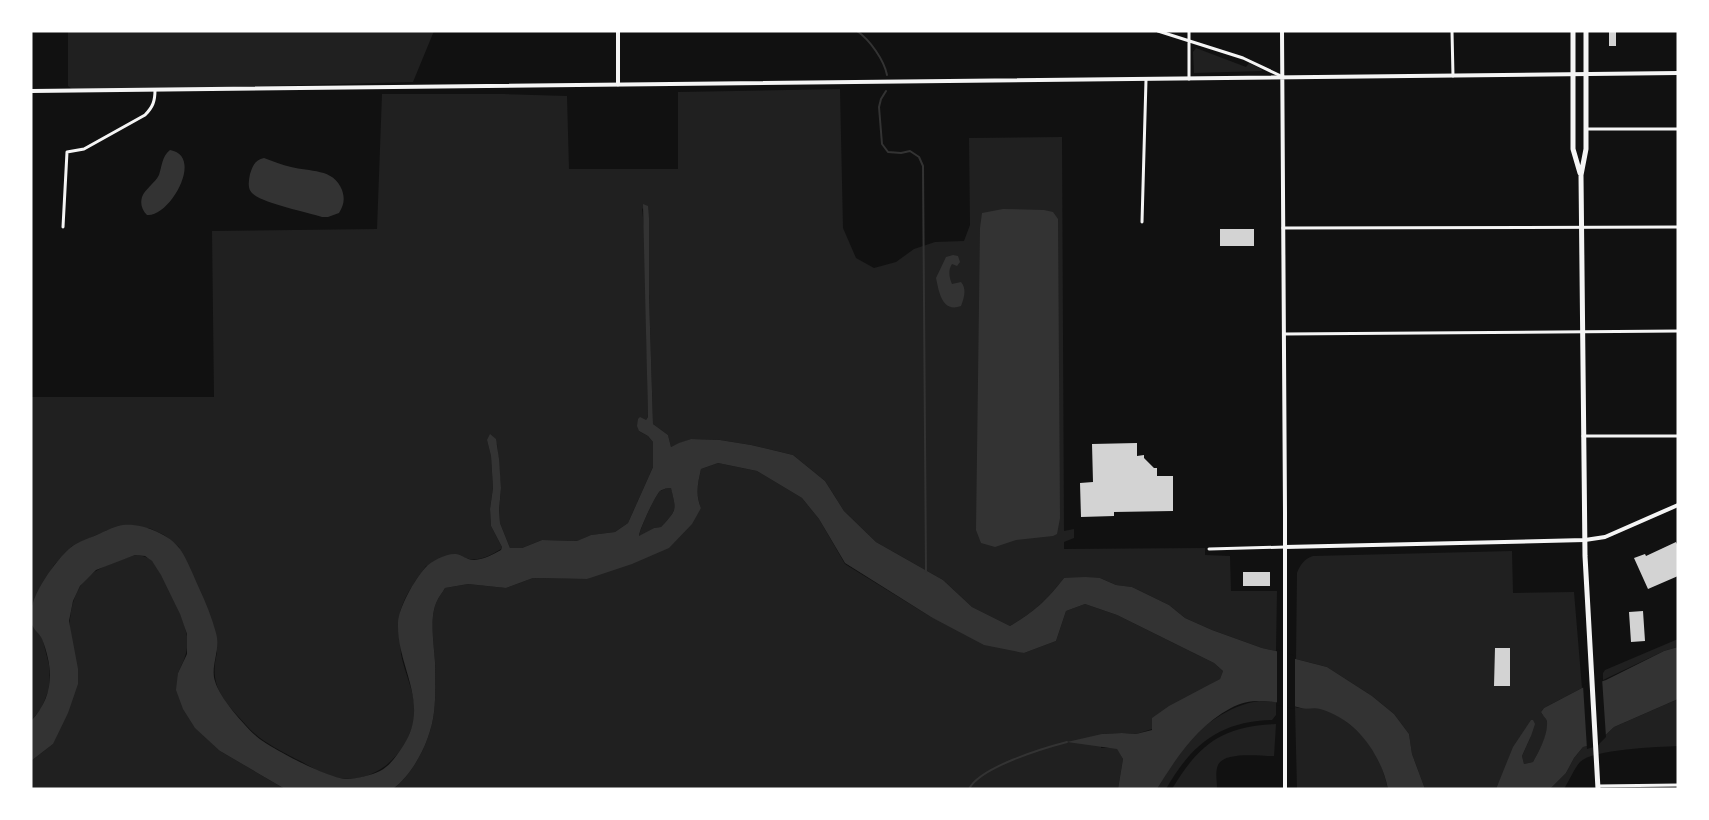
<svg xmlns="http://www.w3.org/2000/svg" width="1709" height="820" viewBox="0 0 1709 820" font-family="'Archivo Narrow',sans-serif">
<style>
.green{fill:#202020}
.water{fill:#333;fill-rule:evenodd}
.pier{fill:#111}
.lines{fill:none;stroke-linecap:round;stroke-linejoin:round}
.stream{stroke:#333;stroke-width:2}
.building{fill:#d3d3d3}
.minor{stroke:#f5f5f5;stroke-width:3}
.tertiary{stroke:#f5f5f5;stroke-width:4}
.trunk{stroke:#f5f5f5;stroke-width:5}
</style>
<rect width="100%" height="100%" fill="#111"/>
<!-- green -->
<path class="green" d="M 68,31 L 434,31 L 413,82 L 75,91 L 68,86 Z
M 1196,48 L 1246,67 L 1249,63 L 1261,69 L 1262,71 L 1194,73 L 1193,52 Z
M 840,89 L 843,228 L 856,258 L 874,268 L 896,262 L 914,249 L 935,242 L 964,241 L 970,225 L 969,138 L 1062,137 L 1064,531 L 1074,529 L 1074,538 L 1064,542 L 1064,549 L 1205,548 L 1205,555 L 1230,556 L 1231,591 L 1277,591 L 1276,651 L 1262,648 L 1212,630 L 1185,618 L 1169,605 L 1132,587 L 1116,585 L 1100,578 L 1064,578 C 1046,601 1035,611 1010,626 L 972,607 L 943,580 L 876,542 L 844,511 L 825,481 L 793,455 L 751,445 L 720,440 L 691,439 L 671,447 L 668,435 L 653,424 L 649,295 L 649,218 L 642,208 L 645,235 L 648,417 L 639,431 L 648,436 L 653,442 L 653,467 L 628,523 L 615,532 L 591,535 L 578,541 L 542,540 L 522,548 L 510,548 L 500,523 L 499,510 L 501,488 L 497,444 L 487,440 L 491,456 L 493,488 L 490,509 L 491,526 L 502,547 L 501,549 C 489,556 479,562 465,558 L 426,566 C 417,579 406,593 401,609 C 399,614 401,622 401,627 C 401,636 400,645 401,654 C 405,677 420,700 413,724 C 403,760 369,788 330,776 C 318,772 307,764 296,759 C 277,749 260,741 246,725 C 225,702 208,687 217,653 L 179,547 L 164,535 L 149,528 L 108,530 L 72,546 L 54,565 L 31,607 L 31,397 L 214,397 L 212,231 L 377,229 L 382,94 L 504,94 L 567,96 L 569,169 L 678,169 L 678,92 Z
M 718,463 L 757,471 L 802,498 L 819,519 L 845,564 L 931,617 L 1024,653 L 1056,641 L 1066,611 L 1085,604 L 1117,615 L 1214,663 L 1223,671 L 1220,679 L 1210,685 L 1152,729 L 1136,734 L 1122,733 L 1102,734 L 1101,748 L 1117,748 L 1123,759 L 1118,789 L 393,789 C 415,772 431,739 434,712 C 436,696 435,678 435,662 C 434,644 429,617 437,601 C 439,596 443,592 445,588 L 468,584 L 506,588 L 533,578 L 587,579 L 701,508 C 695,494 698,483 701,469 Z
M 668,487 L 671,487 C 676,510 678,509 661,527 L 654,528 L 639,537 C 639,530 655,496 660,491 C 661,491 667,488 668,487 Z
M 1512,551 L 1513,593 L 1574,592 L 1582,688 L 1544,708 L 1541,712 C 1543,716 1547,718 1547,722 C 1549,735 1539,751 1533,762 L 1524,764 L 1522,756 L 1531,736 L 1505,769 L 1496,789 L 1425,789 L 1412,754 L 1409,734 L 1394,714 L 1372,696 L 1327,667 L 1296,659 L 1297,573 C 1300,565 1304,559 1313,556 Z
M 135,555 C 142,556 148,556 153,562 C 164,574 185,620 187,636 C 189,650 184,660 178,673 L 220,751 L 285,789 L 31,789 L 31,761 L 53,744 C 59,711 66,679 71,646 C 73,637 68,628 70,619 C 75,575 98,567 135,555 Z
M 31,624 L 42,637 L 49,665 L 50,687 L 41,709 L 31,721 Z
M 1678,639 L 1678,647 L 1664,651 L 1603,680 L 1603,673 L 1605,670 Z
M 1678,699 L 1678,746 C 1658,747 1593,749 1580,762 C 1574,769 1569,781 1564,789 L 1550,789 L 1566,773 L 1574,758 L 1583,747 L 1596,744 L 1614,727 Z
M 1259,701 L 1276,702 L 1276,715 L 1272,720 C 1220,721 1191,745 1166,789 L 1157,789 C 1165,776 1173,761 1182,749 C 1201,726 1229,705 1259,701 Z
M 1295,707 C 1304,710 1309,707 1318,708 C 1339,711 1364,735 1375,752 C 1381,763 1385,777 1388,789 L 1297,789 Z
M 1276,724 L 1274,756 C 1260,756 1224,751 1218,765 C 1215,772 1217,781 1217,789 L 1172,789 C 1199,744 1222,726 1276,724 Z"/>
<!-- water -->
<path class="water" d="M 170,150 C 205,156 169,218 147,215 C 142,210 140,204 142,197 C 145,189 155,183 159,175 C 162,166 162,156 170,150 Z
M 264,158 C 273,161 282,165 291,167 C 309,172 334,168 342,190 C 345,199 344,205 339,213 L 328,217 L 322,217 C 306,212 261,203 252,193 C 247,188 249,180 250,174 C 253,165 255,160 264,158 Z
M 643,204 L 648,206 L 649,218 L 649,295 L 653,424 L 668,435 L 671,447 L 679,443 L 691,439 L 720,440 L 751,445 L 793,455 L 825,481 L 844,511 L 876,542 L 943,580 L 972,607 L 1010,626 C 1035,611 1046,601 1064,578 L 1085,577 L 1100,578 L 1116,585 L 1132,587 L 1169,605 L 1185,618 L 1212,630 L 1262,648 L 1276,651 L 1288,657 L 1327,667 L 1372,696 L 1394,714 L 1409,734 L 1412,754 L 1425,789 L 1388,789 C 1381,754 1356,719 1320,709 C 1314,707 1307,710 1301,708 C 1278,702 1253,696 1231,708 C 1197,726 1176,758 1157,789 L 1118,789 L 1123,759 L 1117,749 L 1067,742 L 1102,734 L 1122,733 L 1136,734 L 1152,730 L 1152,718 L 1169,706 L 1220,679 L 1223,671 L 1214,663 L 1117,615 L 1085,604 L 1066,611 L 1056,641 L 1024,653 L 984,645 L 931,617 L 845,563 L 819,519 L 802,498 L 757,471 L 718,463 L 701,469 C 698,483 695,494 701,508 L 692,524 L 669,548 L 632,564 L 587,579 L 533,578 L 506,588 L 468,584 L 445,588 C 443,592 439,596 437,601 C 429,617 434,644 435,662 C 435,678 436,696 434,712 C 431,739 415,772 393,789 L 285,789 L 220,751 L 195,728 L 183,709 L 176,690 L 178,673 L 187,654 L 187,634 L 180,614 L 161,575 L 152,561 L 145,556 L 135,555 L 96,570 L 80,586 L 73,601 L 69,621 L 78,669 L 78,684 L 68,713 L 53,744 L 31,761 L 31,721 C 54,696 54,670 42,639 C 40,634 33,629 31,623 C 25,602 55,561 70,548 C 78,541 91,538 101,533 C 107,530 116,526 123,525 C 142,523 169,534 180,549 C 188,561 193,575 199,588 C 206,603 212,618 216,633 C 221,650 210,666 215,681 C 219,697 244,725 256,736 C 270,748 329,779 347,779 C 356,779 372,775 380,771 C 390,766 397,755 403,746 C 431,704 397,667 398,624 C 398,608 415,579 425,568 C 431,561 447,553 456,554 C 462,555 467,560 474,560 C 485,559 492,555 501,550 L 502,547 L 491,526 L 490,509 L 493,488 L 491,456 L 487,440 L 490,434 L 496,439 L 499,459 L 501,488 L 499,510 L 500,523 L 510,548 L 522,548 L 542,540 L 577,541 L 591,535 L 615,532 L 628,523 L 653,467 L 653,442 L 648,436 L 639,431 L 637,426 L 638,419 L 640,417 L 646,420 L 648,417 ZM 668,488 L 671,488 C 676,510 678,509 661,527 L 654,528 L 639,536 C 639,530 655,496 660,491 C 662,490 666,488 668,488 Z
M 1003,209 L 1044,210 L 1053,212 L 1058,219 L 1060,518 L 1057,534 L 1053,536 L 1016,540 L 995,547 L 981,543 L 976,530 L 980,228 L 982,213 Z
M 953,255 L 958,256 L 960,262 L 957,266 L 952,264 C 948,270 949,277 952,284 L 961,282 C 967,289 964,298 961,306 C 942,313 939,292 936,278 L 946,257 Z
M 1678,647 L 1678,699 L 1614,727 L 1596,744 L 1583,747 L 1574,758 L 1566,773 L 1550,789 L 1496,789 L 1513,747 L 1531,720 L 1533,720 L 1535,724 L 1531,736 L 1522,756 L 1524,764 L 1533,762 C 1539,751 1548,735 1547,722 C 1547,719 1543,716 1541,712 L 1544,708 L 1582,688 L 1606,680 L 1664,651 Z"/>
<!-- pier -->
<path class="pier" d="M 1277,649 L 1295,656 L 1295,709 L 1277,705 Z
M 1602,678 L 1606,737 L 1597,746 L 1587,749 L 1583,685 Z"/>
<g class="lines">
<!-- stream -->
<path class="stream" d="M 857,31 C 870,40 884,60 887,75
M 886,91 L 881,99 L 879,107 L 882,144 L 888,152 L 901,153 L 910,151 L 919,157 L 923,166 L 926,572
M 969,789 C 980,767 1044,748 1067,742"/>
</g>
<!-- building -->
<path class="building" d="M 1609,31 L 1616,31 L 1616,46 L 1609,46 Z
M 1220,229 L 1254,229 L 1254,246 L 1220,246 Z
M 1137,443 L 1137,456 L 1144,455 L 1144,458 L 1154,468 L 1157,468 L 1157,476 L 1173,476 L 1173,511 L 1114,512 L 1114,516 L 1081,517 L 1080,483 L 1093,482 L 1092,444 Z
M 1676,542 L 1678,546 L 1678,576 L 1648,589 L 1634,558 L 1645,554 L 1646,556 Z
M 1243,572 L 1270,572 L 1270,586 L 1243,586 Z
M 1643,611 L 1645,641 L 1631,642 L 1629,612 Z
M 1495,648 L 1510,648 L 1510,686 L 1494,686 Z"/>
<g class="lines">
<!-- minor -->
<path class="minor" d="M 1158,31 L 1243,58 L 1281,76
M 1189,31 L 1189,79
M 1452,31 L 1453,76
M 1586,129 L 1678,129
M 1142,222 L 1146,80
M 63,227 L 67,152 L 84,149 L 145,115 C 153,107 155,101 155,90
M 1283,228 L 1678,227
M 1284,334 L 1678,331
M 1583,436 L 1678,436
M 1209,549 L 1285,547
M 1598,786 L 1678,785"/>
<!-- tertiary -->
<path class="tertiary" d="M 1282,31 L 1285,512 L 1285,789
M 618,85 L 618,31
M 31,91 L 1678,73
M 1285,547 L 1585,540 L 1605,537 L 1678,505"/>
<!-- trunk -->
<path class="trunk" d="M 1573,31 L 1573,149 L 1580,173
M 1586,31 L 1586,149 L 1581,175 L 1585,556 L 1598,789"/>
</g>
<!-- border -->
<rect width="1709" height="820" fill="none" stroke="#ffffff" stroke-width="65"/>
</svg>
